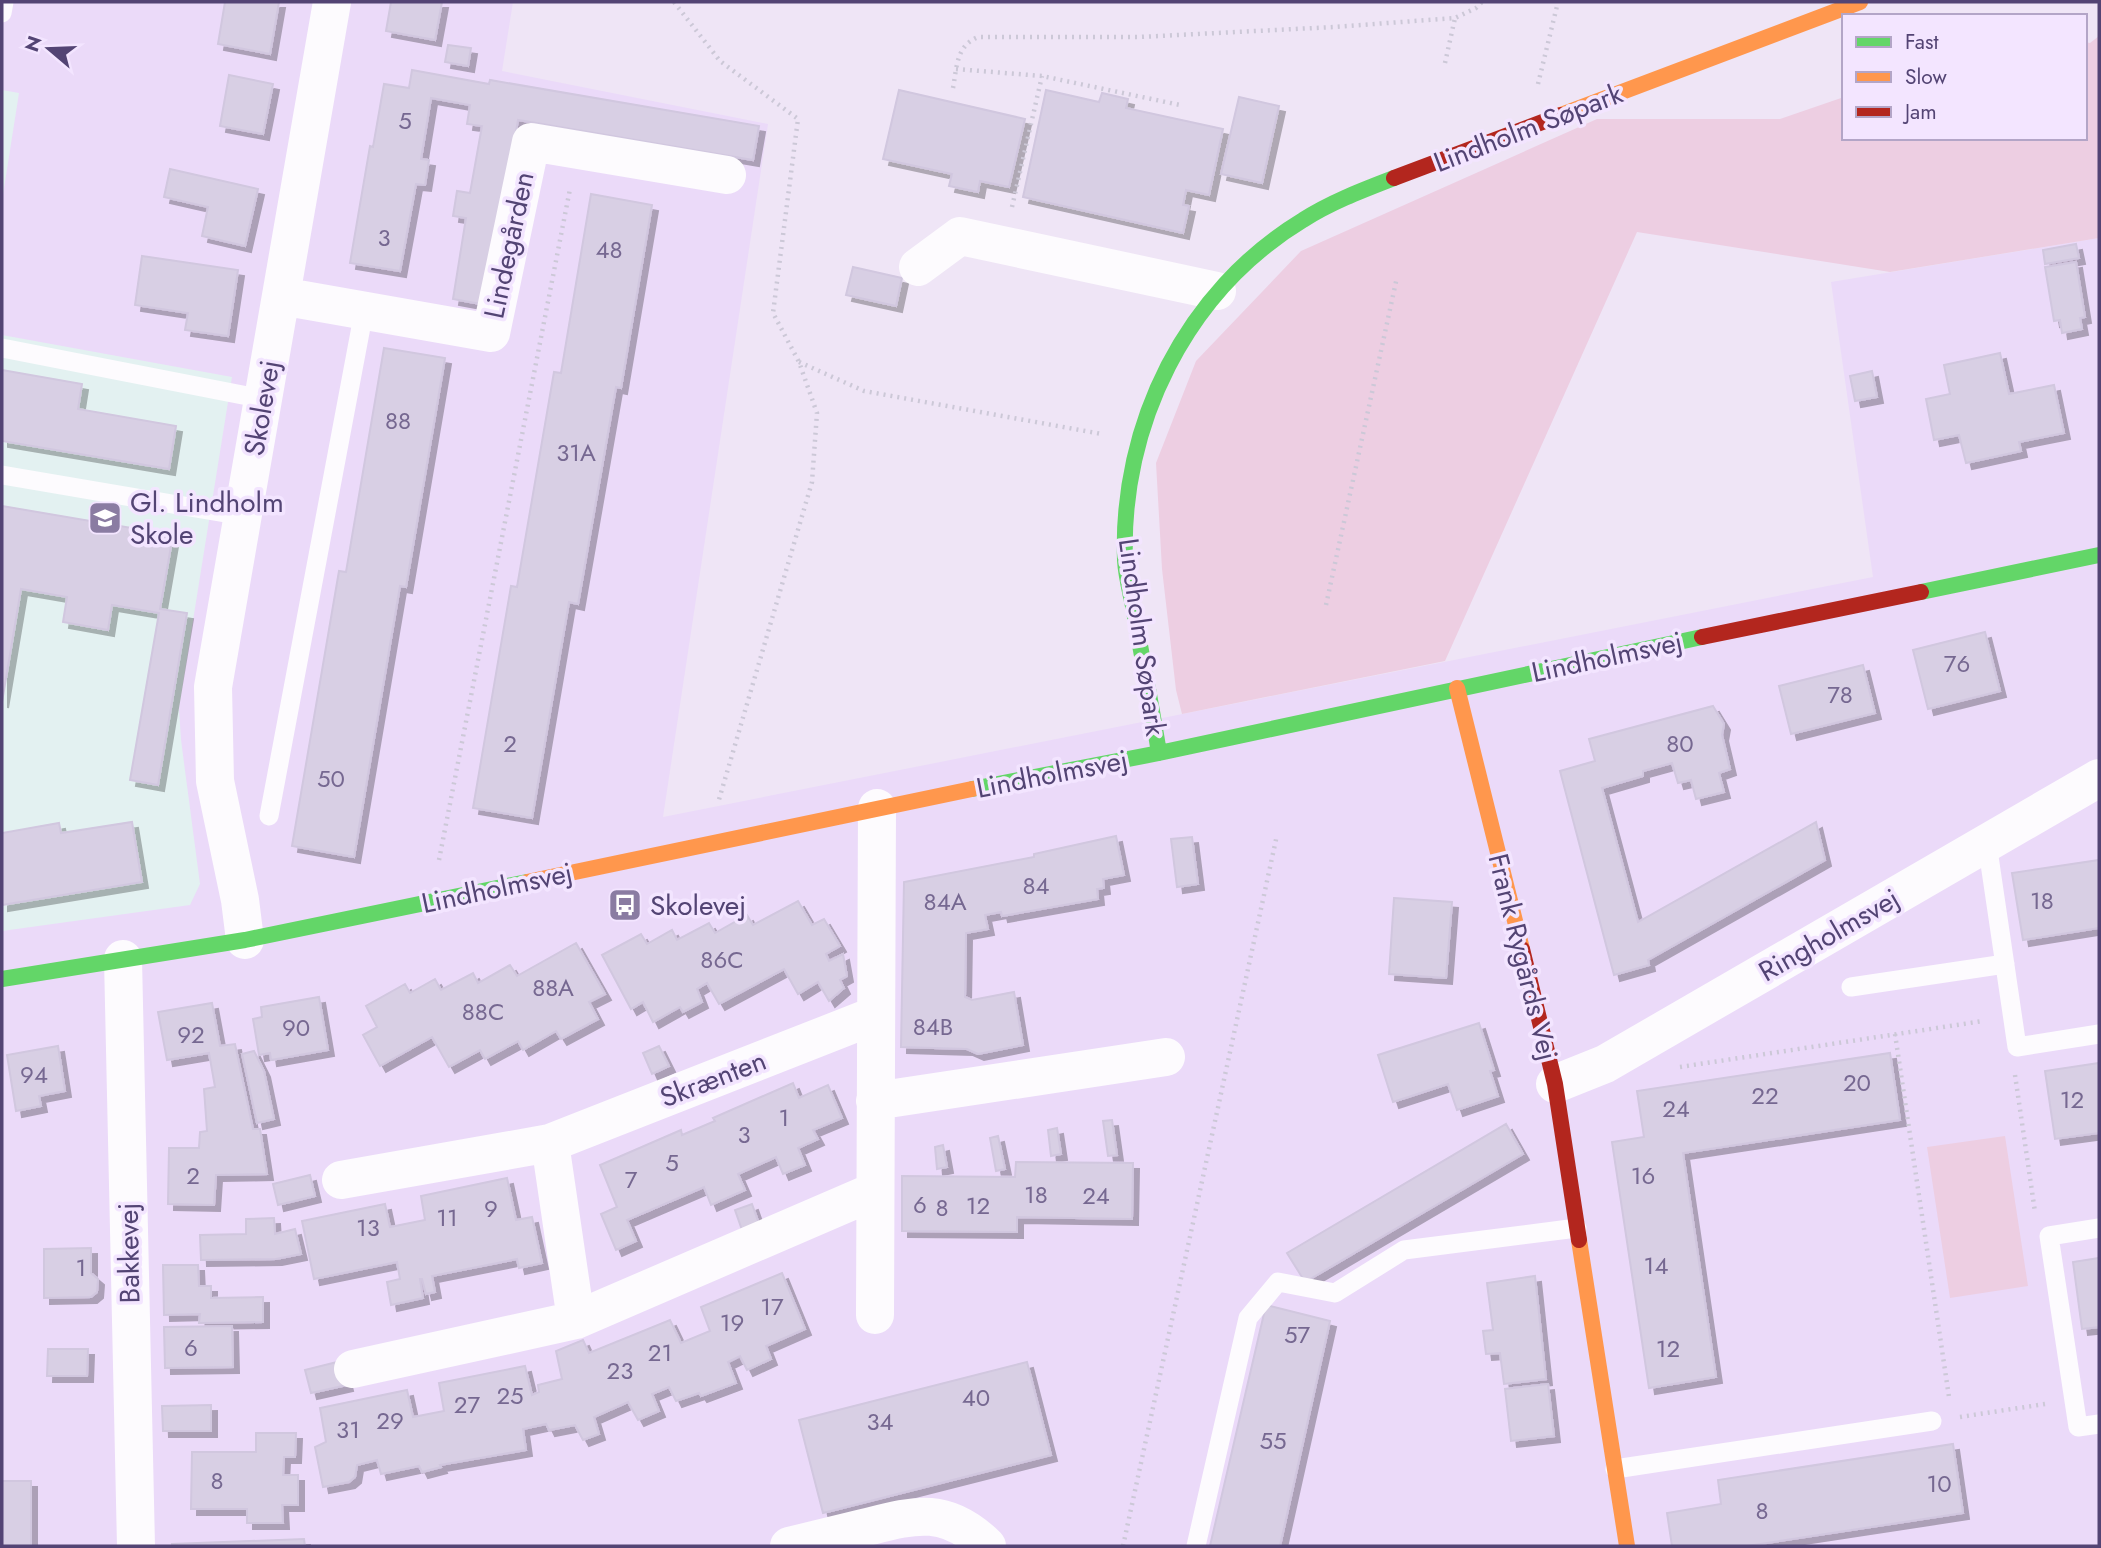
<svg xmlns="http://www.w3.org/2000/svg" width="2101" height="1548" viewBox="0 0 2101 1548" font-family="Jost,sans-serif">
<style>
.residential{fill:#ebdaf9}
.education{fill:#e3f1f1}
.green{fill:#edcee2}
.building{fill:#d8cfe4;stroke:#d1c7df;stroke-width:2;filter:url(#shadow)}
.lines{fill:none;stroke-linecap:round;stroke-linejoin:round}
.path{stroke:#ccc8d7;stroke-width:4.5;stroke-dasharray:2 5;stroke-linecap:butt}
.lane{stroke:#fdfbfe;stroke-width:19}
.street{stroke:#fdfbfe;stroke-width:38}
.fast{stroke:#63d668;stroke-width:16}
.slow{stroke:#ff974d;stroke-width:16}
.jam{stroke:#b3261e;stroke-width:16}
.labels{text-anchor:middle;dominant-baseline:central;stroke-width:7;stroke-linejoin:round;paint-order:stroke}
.number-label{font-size:24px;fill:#766891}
.street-label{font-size:28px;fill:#534474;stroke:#f3e5ff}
.poi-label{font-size:28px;fill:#534474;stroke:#f3e5ff;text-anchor:start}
</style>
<defs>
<filter id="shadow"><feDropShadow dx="6" dy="6" stdDeviation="0" flood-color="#0004"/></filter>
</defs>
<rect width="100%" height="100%" fill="#efe5f6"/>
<!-- residential -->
<path class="residential" d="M 2,2 L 513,2 L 502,71 L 768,124 L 663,817 L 1873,577 L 1831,282 L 2099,238 L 2099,1546 L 2,1546 Z"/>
<!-- education -->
<path class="education" d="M 2,90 L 19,93 L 2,201 Z
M 2,335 L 232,377 L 179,708 L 181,740 L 200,884 L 190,905 L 2,931 Z"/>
<!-- green -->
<path class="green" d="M 2099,36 L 2099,238 L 1890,272 L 1637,232 L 1445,661 L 1182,714 L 1176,690 L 1162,569 L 1156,463 L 1196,361 L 1301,251 L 1597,119 L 1780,119 L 1844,97 L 1844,138 L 2085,138 L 2085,42 L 2090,43 Z
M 2005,1136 L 2028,1286 L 1950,1298 L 1927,1147 Z"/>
<!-- building -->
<path class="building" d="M 225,2 L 279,2 L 270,54 L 218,44 Z
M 391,2 L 442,2 L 435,40 L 386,31 Z
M 448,45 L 471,48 L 468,66 L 445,62 Z
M 412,70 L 489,84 L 490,80 L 759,126 L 753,160 L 518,120 L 486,305 L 453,299 L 466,218 L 453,216 L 457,191 L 470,193 L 482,126 L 467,124 L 470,105 L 431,98 L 421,159 L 429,160 L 425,185 L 416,184 L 400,271 L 350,263 L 370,146 L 373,147 L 384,84 L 409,88 Z
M 229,75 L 273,84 L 263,134 L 220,126 Z
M 899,90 L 1025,119 L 1009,187 L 980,181 L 978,192 L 949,186 L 952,174 L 883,159 Z
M 1046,90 L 1099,102 L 1102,93 L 1128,99 L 1126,108 L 1223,129 L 1209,195 L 1186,190 L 1183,205 L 1189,206 L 1183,233 L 1023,197 Z
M 1239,97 L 1279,106 L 1262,183 L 1221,174 Z
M 170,169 L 258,189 L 245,246 L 202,236 L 208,207 L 164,197 Z
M 591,194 L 652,205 L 621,388 L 616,387 L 578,604 L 569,602 L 532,818 L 473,808 L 511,586 L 517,587 L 554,372 L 561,373 Z
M 2076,244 L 2079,258 L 2045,264 L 2043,250 Z
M 142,256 L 238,270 L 228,336 L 185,330 L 188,313 L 135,305 Z
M 2076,262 L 2085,317 L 2080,318 L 2082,329 L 2062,333 L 2060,320 L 2054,321 L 2045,267 Z
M 853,267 L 902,278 L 896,306 L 846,295 Z
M 384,348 L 445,358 L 406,587 L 400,586 L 354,857 L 292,846 L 339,571 L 346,572 Z
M 2000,353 L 2009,394 L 2054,385 L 2064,433 L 2019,442 L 2021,451 L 1966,463 L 1959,435 L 1934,440 L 1926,399 L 1950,394 L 1944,365 Z
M 2,370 L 82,384 L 78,409 L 176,426 L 169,469 L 2,441 Z
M 1872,371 L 1877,397 L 1855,401 L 1850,376 Z
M 2,506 L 173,535 L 160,609 L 187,613 L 158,785 L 130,780 L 159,613 L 112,605 L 108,630 L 63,622 L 67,597 L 21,589 L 2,702 Z
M 1985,632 L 2000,691 L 1928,709 L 1913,650 Z
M 1863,665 L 1875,713 L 1791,734 L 1779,686 Z
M 1713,706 L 1724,724 L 1722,735 L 1730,769 L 1719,773 L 1724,792 L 1696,799 L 1691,780 L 1678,783 L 1672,763 L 1643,771 L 1643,776 L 1602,788 L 1638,922 L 1816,822 L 1825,860 L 1648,960 L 1649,965 L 1614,975 L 1560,771 L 1595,761 L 1589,739 Z
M 132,822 L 142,882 L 2,905 L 2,833 L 59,823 L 61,833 Z
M 1116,836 L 1124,875 L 1103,879 L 1104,888 L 1097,889 L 1098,899 L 1002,916 L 1001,912 L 985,915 L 988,929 L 966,933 L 965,997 L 972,1000 L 1014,992 L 1023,1045 L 978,1054 L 967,1049 L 901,1047 L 904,882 L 1034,857 L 1034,854 Z
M 1192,837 L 1198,884 L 1177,887 L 1171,839 Z
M 2099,860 L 2099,928 L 2023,940 L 2012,873 Z
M 1394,898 L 1452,902 L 1446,978 L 1389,974 Z
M 798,901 L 812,925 L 824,919 L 840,946 L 826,954 L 829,961 L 843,954 L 847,976 L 840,980 L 844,988 L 829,1001 L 818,982 L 798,994 L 784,969 L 719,1004 L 707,983 L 697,989 L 702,1002 L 683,1012 L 680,1007 L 653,1022 L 643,1002 L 631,1009 L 602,955 L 641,934 L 647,944 L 672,930 L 677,940 L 709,923 L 715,933 L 747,915 L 753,925 Z
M 576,943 L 605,994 L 589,1002 L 598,1019 L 561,1039 L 556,1031 L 523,1050 L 518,1041 L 485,1059 L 480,1050 L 449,1067 L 432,1037 L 380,1066 L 363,1035 L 377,1027 L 366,1006 L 405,984 L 410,993 L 435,979 L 441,990 L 473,973 L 478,983 L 510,965 L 517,976 Z
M 319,997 L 328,1050 L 271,1060 L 270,1053 L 259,1055 L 253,1019 L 262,1017 L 261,1007 Z
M 212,1003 L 220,1046 L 235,1044 L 253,1129 L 260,1129 L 267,1174 L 216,1175 L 214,1205 L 168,1204 L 169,1148 L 199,1148 L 200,1132 L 207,1131 L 204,1089 L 215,1087 L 209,1053 L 167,1060 L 158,1012 Z
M 1479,1023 L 1494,1070 L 1490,1071 L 1498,1096 L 1457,1110 L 1448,1084 L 1393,1102 L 1378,1055 Z
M 58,1046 L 65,1091 L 39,1096 L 41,1106 L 16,1111 L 7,1055 Z
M 659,1046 L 669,1066 L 652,1074 L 643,1053 Z
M 254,1051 L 264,1071 L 274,1119 L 257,1123 L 242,1054 Z
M 1890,1053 L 1900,1120 L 1683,1153 L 1716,1377 L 1649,1388 L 1612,1142 L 1644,1137 L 1637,1091 Z
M 2099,1063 L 2099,1133 L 2055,1139 L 2045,1071 Z
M 793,1083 L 799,1098 L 828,1085 L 842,1118 L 813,1130 L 818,1139 L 798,1148 L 805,1165 L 783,1174 L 776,1157 L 738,1174 L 745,1190 L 711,1205 L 704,1187 L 627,1220 L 636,1241 L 616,1250 L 601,1214 L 617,1207 L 600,1165 L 681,1130 L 682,1135 L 715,1121 L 713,1118 Z
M 1112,1120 L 1117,1155 L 1108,1156 L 1103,1121 Z
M 1506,1124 L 1523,1154 L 1305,1282 L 1287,1253 Z
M 1057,1128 L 1061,1154 L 1051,1156 L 1048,1130 Z
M 998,1136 L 1005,1169 L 996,1171 L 990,1138 Z
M 943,1145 L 947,1167 L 937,1169 L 935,1147 Z
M 1016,1162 L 1133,1163 L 1132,1219 L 1017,1217 L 1017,1232 L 902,1231 L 902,1176 L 1015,1177 Z
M 310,1175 L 315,1196 L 278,1205 L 273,1184 Z
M 507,1178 L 516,1220 L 532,1217 L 542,1263 L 519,1268 L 517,1259 L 432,1276 L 435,1292 L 426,1294 L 422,1279 L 420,1279 L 423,1298 L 391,1305 L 387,1282 L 400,1279 L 397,1262 L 314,1279 L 302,1221 L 385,1204 L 390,1227 L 425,1220 L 421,1196 Z
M 752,1204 L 759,1224 L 742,1230 L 735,1210 Z
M 274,1218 L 275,1234 L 295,1229 L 301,1254 L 276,1259 L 201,1260 L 200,1235 L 246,1234 L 246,1219 Z
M 91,1248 L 91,1273 L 98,1279 L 97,1292 L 91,1297 L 44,1298 L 44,1249 Z
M 2099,1258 L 2099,1327 L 2082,1329 L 2073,1262 Z
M 163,1265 L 198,1265 L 199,1286 L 211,1286 L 211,1298 L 263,1297 L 263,1322 L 199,1323 L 200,1314 L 164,1315 Z
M 782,1273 L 805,1329 L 766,1346 L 771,1359 L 747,1370 L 740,1356 L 728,1362 L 736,1383 L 701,1396 L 699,1393 L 676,1401 L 669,1387 L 652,1394 L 659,1411 L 638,1420 L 628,1402 L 594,1417 L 599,1434 L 583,1440 L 575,1425 L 549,1430 L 546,1424 L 523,1429 L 526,1450 L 440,1465 L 441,1467 L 422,1472 L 419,1466 L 381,1474 L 377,1460 L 357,1465 L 355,1477 L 349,1482 L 323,1487 L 315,1447 L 326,1442 L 320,1408 L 407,1390 L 413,1417 L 444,1411 L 439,1383 L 525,1366 L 532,1395 L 539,1392 L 538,1385 L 562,1379 L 556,1351 L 583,1340 L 589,1353 L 670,1320 L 681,1343 L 710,1331 L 701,1307 Z
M 1535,1276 L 1546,1379 L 1504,1384 L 1500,1353 L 1486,1354 L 1483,1331 L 1493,1330 L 1487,1283 Z
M 1266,1305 L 1330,1321 L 1280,1546 L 1210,1546 Z
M 232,1326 L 233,1367 L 165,1368 L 164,1327 Z
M 48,1349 L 88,1349 L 87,1376 L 47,1376 Z
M 341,1361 L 347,1385 L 311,1393 L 305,1370 Z
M 1027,1362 L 1051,1455 L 823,1513 L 799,1420 Z
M 1548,1384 L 1554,1436 L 1511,1441 L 1505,1389 Z
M 211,1405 L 211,1431 L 163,1431 L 162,1406 Z
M 256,1433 L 296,1433 L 295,1457 L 284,1457 L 283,1475 L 298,1475 L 298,1505 L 282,1505 L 283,1523 L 247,1523 L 247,1509 L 191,1509 L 192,1452 L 256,1452 Z
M 1953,1444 L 1963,1513 L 1747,1546 L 1672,1546 L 1667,1513 L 1721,1504 L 1718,1480 Z
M 2,1481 L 31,1481 L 31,1546 L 2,1546 Z
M 304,1539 L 305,1546 L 172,1546 L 172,1544 Z"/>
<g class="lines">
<!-- path -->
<path class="path" d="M 674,2 L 720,61 L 798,119 L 773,313 L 799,362 L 817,413 L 812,482 L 718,803
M 1445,63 L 1455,18
M 956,69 L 1042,76 L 1180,105
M 1538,84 L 1558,2
M 953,88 C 957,67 956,46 978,37 L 1139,37 L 1334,27 L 1455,18 L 1476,8 L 1482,2
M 1012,207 L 1042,76
M 799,362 L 864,391 L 1102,434
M 1326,605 L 1397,277
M 439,860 L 570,189
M 1895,1034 L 1949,1397
M 1680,1067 L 1983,1021
M 2015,1075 L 2035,1212
M 1960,1417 L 2045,1404
M 1123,1546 L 1277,835"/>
<!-- lane -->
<path class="lane" d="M 2,13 L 4,2
M 2,348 L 263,399
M 2,475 L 243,516
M 269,816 L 364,311
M 1987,843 L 2017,1047 L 2099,1034
M 1851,987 L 2005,964
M 2099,1228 L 2049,1236 L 2078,1427 L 2099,1424
M 1615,1469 L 1932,1421
M 1196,1546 L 1248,1318 L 1278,1282 L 1335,1293 L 1404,1250 L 1577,1228"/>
<!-- street -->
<path class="street" d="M 918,267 L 960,236 L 1217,291
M 281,296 L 491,333 L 531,142 L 727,175
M 245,940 L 240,900 L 215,781 L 213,687 L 332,2
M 123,959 L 136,1546
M 1555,1084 L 1605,1064 L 2099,778
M 875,1101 L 1166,1057
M 550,1143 L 576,1320
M 341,1180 L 550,1143 L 876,1015
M 875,1315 L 877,808
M 353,1369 L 576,1320 L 875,1191
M 789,1546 C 814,1540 838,1534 863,1528 C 914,1515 945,1505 987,1546"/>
<!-- fast -->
<path class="fast" d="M 1921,592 L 2099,555
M 1159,753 C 1152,708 1143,663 1135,617 C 1132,598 1126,579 1125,560 C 1120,425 1186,291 1303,220 C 1331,202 1363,190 1394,178
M 972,789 L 1159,753 L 1702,637
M 2,979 L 245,940 L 527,882"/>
<!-- slow -->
<path class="slow" d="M 1561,115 L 1860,2
M 1457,688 L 1522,949
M 527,882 L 972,789
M 1579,1240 L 1627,1546"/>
<!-- jam -->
<path class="jam" d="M 1394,178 L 1561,115
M 1702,637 L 1921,592
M 1522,949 L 1555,1084 L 1579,1240"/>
</g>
<!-- icons -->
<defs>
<symbol id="school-square" viewBox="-11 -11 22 22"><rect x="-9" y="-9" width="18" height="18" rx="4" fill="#8a7ca2" stroke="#f3e5ff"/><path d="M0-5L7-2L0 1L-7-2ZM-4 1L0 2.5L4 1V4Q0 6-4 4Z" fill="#fff"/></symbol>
<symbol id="bus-square" viewBox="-11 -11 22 22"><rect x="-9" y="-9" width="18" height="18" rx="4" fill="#8a7ca2" stroke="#f3e5ff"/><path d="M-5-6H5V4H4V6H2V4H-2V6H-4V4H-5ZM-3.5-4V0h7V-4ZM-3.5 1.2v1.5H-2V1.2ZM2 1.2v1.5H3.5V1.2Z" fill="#fff"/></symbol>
</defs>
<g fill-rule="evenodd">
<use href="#school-square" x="86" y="499" width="38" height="38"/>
<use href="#bus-square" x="606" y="886" width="38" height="38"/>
</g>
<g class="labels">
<!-- number labels -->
<g class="number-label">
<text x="405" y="120">5</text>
<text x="384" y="237">3</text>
<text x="609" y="249">48</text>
<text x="398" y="420">88</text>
<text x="576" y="452">31A</text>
<text x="1957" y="663">76</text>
<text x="1840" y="694">78</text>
<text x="510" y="743">2</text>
<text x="1680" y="743">80</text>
<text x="331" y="778">50</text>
<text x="1036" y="885">84</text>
<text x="2042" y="900">18</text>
<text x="945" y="901">84A</text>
<text x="722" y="959">86C</text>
<text x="553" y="987">88A</text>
<text x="483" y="1011">88C</text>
<text x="933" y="1026">84B</text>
<text x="296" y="1027">90</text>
<text x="191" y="1034">92</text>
<text x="34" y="1074">94</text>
<text x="1857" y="1082">20</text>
<text x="1765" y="1095">22</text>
<text x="2072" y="1099">12</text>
<text x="1676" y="1108">24</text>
<text x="784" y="1117">1</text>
<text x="744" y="1134">3</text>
<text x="672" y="1162">5</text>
<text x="193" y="1175">2</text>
<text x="1643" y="1175">16</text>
<text x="631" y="1179">7</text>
<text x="1036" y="1194">18</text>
<text x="1096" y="1195">24</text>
<text x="920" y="1204">6</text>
<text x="978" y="1205">12</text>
<text x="942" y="1207">8</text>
<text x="491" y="1208">9</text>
<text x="447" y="1217">11</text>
<text x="368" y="1227">13</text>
<text x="1656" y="1265">14</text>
<text x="81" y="1267">1</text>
<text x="772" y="1306">17</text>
<text x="732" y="1322">19</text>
<text x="1297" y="1334">57</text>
<text x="191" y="1347">6</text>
<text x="1668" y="1348">12</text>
<text x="660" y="1352">21</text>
<text x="620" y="1370">23</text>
<text x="510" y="1395">25</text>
<text x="976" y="1397">40</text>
<text x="467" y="1404">27</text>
<text x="390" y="1420">29</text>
<text x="880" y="1421">34</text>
<text x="348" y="1429">31</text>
<text x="1273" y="1440">55</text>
<text x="217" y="1480">8</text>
<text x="1939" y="1483">10</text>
<text x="1762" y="1510">8</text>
</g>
<!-- street labels -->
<g class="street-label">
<text transform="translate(1528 128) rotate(-21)">Lindholm Søpark</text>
<text transform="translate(509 245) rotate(-78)">Lindegården</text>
<text transform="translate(262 408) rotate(-80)">Skolevej</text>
<text transform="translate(1142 637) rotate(82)">Lindholm Søpark</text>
<text transform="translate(1607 657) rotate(-12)">Lindholmsvej</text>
<text transform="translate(1052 774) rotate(-11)">Lindholmsvej</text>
<text transform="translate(497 888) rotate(-12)">Lindholmsvej</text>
<text transform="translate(1829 935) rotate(-30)">Ringholmsvej</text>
<text transform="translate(1523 957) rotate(76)">Frank Rygårds Vej</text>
<text transform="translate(713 1079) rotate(-21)">Skrænten</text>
<text transform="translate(129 1253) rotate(-91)">Bakkevej</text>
</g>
<!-- poi labels -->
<g class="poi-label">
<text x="130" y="502">Gl. Lindholm<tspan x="130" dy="32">Skole</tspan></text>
<text x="650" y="905">Skolevej</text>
</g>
</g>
<!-- border -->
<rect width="2101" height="1548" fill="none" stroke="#534474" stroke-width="7"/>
<!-- legend -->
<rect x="1842" y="14" width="245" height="126" fill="#f3e5ff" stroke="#b3a5c7" stroke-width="2"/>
<rect x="1856" y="37" width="35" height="10" fill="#63d668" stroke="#b3a5c7" stroke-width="2"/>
<text x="1905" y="49" font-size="21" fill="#534474">Fast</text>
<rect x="1856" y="72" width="35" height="10" fill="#ff974d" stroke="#b3a5c7" stroke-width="2"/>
<text x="1905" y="84" font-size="21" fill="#534474">Slow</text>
<rect x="1856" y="107" width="35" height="10" fill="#b3261e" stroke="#b3a5c7" stroke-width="2"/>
<text x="1905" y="119" font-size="21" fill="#534474">Jam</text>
<!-- north arrow -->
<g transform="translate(49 49) rotate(289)" stroke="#f3e5ff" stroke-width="5" paint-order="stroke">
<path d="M0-5L12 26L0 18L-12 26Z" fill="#534474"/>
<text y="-10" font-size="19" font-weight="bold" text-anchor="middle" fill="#534474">N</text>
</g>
</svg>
